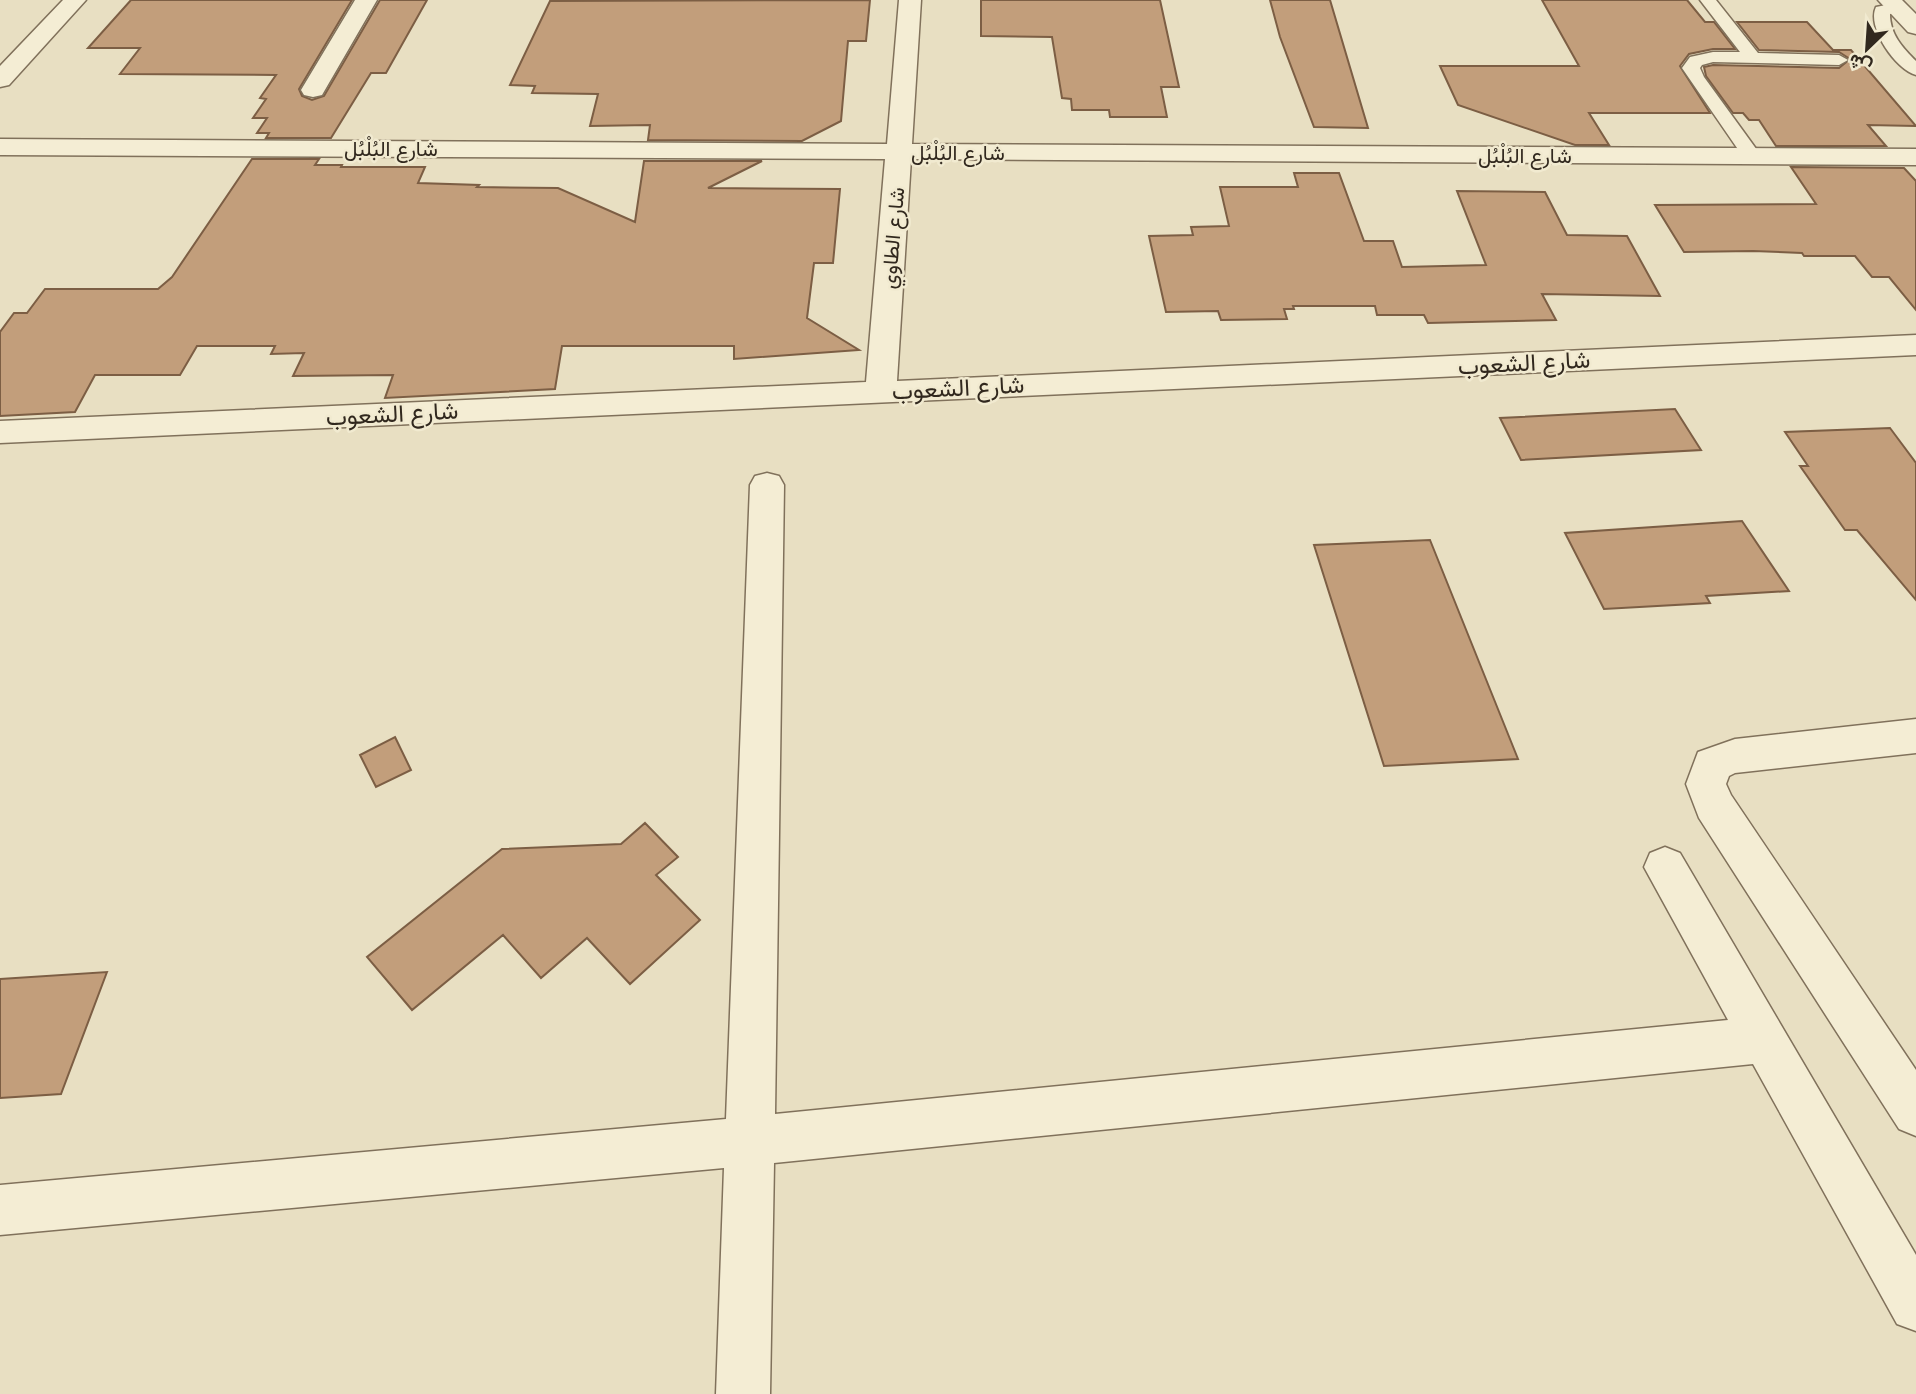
<svg xmlns="http://www.w3.org/2000/svg" width="1916" height="1394" viewBox="0 0 1916 1394" font-family="'Roboto Serif',Vazirmatn,serif">
<style>
.building{fill:#c29e7b;stroke:#7c5e44;stroke-width:2}
.lines{fill:none;stroke-linecap:round;stroke-linejoin:round}
.service-casing{stroke:#80715b;stroke-width:3}
.minor-casing{stroke:#80715b;stroke-width:3}
.service{fill:#f4edd4;fill-rule:evenodd}
.minor{fill:#f4edd4;fill-rule:evenodd}
.labels{text-anchor:middle;dominant-baseline:central;stroke-width:5;stroke-linejoin:round;paint-order:stroke}
.far-street-label{font-size:21px;fill:#31281e;stroke:#f1ead0}
.street-label{font-size:24px;fill:#31281e;stroke:#f1ead0}
</style>
<rect width="100%" height="100%" fill="#e8dfc2"/>
<!-- building -->
<path class="building" d="M 131,0 L 352,0 L 299,89 L 302,96 L 312,100 L 324,96 L 380,0 L 427,0 L 386,73 L 371,73 L 331,138 L 266,138 L 269,133 L 257,133 L 267,118 L 253,118 L 266,99 L 260,98 L 276,75 L 120,74 L 140,48 L 88,48 Z
M 870,0 L 866,41 L 848,41 L 841,121 L 802,141 L 648,140 L 650,125 L 590,126 L 598,94 L 532,93 L 535,86 L 510,85 L 550,1 Z
M 981,0 L 1160,0 L 1179,87 L 1161,87 L 1167,117 L 1110,117 L 1109,110 L 1072,110 L 1071,99 L 1062,98 L 1052,37 L 981,36 Z
M 1270,0 L 1330,0 L 1368,128 L 1314,127 L 1280,37 Z
M 1542,0 L 1687,0 L 1705,22 L 1714,22 L 1735,49 L 1713,49 L 1689,54 L 1680,66 L 1710,113 L 1589,113 L 1609,145 L 1575,145 L 1458,105 L 1440,66 L 1579,66 Z
M 1737,22 L 1807,22 L 1833,50 L 1851,50 L 1916,126 L 1868,125 L 1886,146 L 1776,146 L 1759,120 L 1749,120 L 1743,113 L 1733,113 L 1706,76 L 1704,67 L 1713,65 L 1839,68 L 1850,59 L 1839,52 L 1759,50 Z
M 252,159 L 319,159 L 315,165 L 342,165 L 341,167 L 425,167 L 418,183 L 479,185 L 477,187 L 558,188 L 635,222 L 644,161 L 762,161 L 708,188 L 840,189 L 833,263 L 814,263 L 807,318 L 859,350 L 734,359 L 734,346 L 562,346 L 555,389 L 385,398 L 393,375 L 293,376 L 304,353 L 271,354 L 275,346 L 197,346 L 180,375 L 95,375 L 75,412 L 0,416 L 0,332 L 14,313 L 27,313 L 45,289 L 158,289 L 172,277 Z
M 1791,167 L 1904,168 L 1916,181 L 1916,310 L 1889,277 L 1872,277 L 1855,256 L 1804,256 L 1802,253 L 1753,251 L 1684,252 L 1655,205 L 1816,204 Z
M 1294,173 L 1339,173 L 1364,241 L 1393,241 L 1402,267 L 1486,265 L 1457,191 L 1545,192 L 1567,235 L 1627,236 L 1660,296 L 1542,294 L 1556,320 L 1428,323 L 1424,315 L 1377,315 L 1375,306 L 1293,306 L 1294,309 L 1284,309 L 1287,319 L 1221,320 L 1218,311 L 1166,312 L 1149,236 L 1193,235 L 1191,227 L 1229,226 L 1220,187 L 1298,187 Z
M 1675,409 L 1701,450 L 1521,460 L 1500,418 Z
M 1890,428 L 1916,463 L 1916,600 L 1857,530 L 1845,530 L 1800,466 L 1808,466 L 1785,432 Z
M 1742,521 L 1789,591 L 1706,596 L 1710,603 L 1604,609 L 1565,533 Z
M 1430,540 L 1518,759 L 1384,766 L 1314,545 Z
M 395,737 L 411,770 L 376,787 L 360,755 Z
M 645,823 L 678,857 L 656,875 L 700,920 L 630,984 L 587,938 L 541,978 L 503,935 L 412,1010 L 367,957 L 502,849 L 621,844 Z
M 107,972 L 61,1094 L 0,1098 L 0,979 Z"/>
<g class="lines">
<defs>
<path id="service" d="M 1700,0 L 1716,0 L 1758,53 L 1839,55 L 1848,60 L 1839,65 L 1713,62 L 1702,65 L 1700,68 L 1704,77 L 1762,157 L 1760,161 L 1746,161 L 1682,68 L 1690,57 L 1713,52 L 1740,52 Z
M 1896,3 L 1904,8 L 1902,11 L 1890,14 C 1890,34 1902,47 1916,61 L 1916,75 C 1896,70 1866,27 1876,7 Z"/>
<path id="minor" d="M 63,0 L 86,0 L 9,85 L 0,87 L 0,66 Z
M 355,0 L 377,0 L 322,95 L 313,97 L 304,95 L 301,90 Z
M 899,0 L 921,0 L 912,144 L 1916,149 L 1916,165 L 911,159 L 897,381 L 1916,335 L 1916,355 L 0,443 L 0,421 L 866,382 L 885,159 L 0,155 L 0,139 L 887,144 Z
M 1878,0 L 1902,0 L 1916,14 L 1916,34 L 1908,32 Z
M 767,473 L 779,476 L 784,485 L 775,1114 L 1728,1020 L 1644,867 L 1650,853 L 1665,847 L 1680,853 L 1916,1255 L 1916,1331 L 1897,1324 L 1753,1064 L 774,1163 L 770,1394 L 716,1394 L 724,1168 L 0,1235 L 0,1185 L 726,1119 L 750,485 L 755,476 Z
M 1916,719 L 1916,753 L 1735,773 L 1729,776 L 1726,784 L 1731,795 L 1916,1070 L 1916,1136 L 1899,1129 L 1699,818 L 1686,784 L 1698,752 L 1735,739 Z"/>
</defs>
<!-- service casing -->
<use href="#service" class="service-casing"/>
<!-- minor casing -->
<use href="#minor" class="minor-casing"/>
<!-- service -->
<use href="#service" class="service"/>
<!-- minor -->
<use href="#minor" class="minor"/>
</g>
<g class="labels">
<!-- far-street labels -->
<g class="far-street-label">
<text x="391" y="149">شارع البُلْبُل</text>
<text x="958" y="153">شارع البُلْبُل</text>
<text x="1525" y="156">شارع البُلْبُل</text>
<text transform="translate(893 238) rotate(-85)">شارع الطاوي</text>
</g>
<!-- street labels -->
<g class="street-label">
<text transform="translate(1524 363) rotate(-3)">شارع الشعوب</text>
<text transform="translate(958 388) rotate(-3)">شارع الشعوب</text>
<text transform="translate(392 414) rotate(-3)">شارع الشعوب</text>
</g>
</g>
<!-- north arrow -->
<g transform="translate(1867 49) rotate(205)" stroke="#f1ead0" stroke-width="5" paint-order="stroke">
<path d="M0-5L12 26L0 18L-12 26Z" fill="#31281e"/>
<text y="-10" font-size="19" font-weight="bold" text-anchor="middle" fill="#31281e">ش</text>
</g>
</svg>
